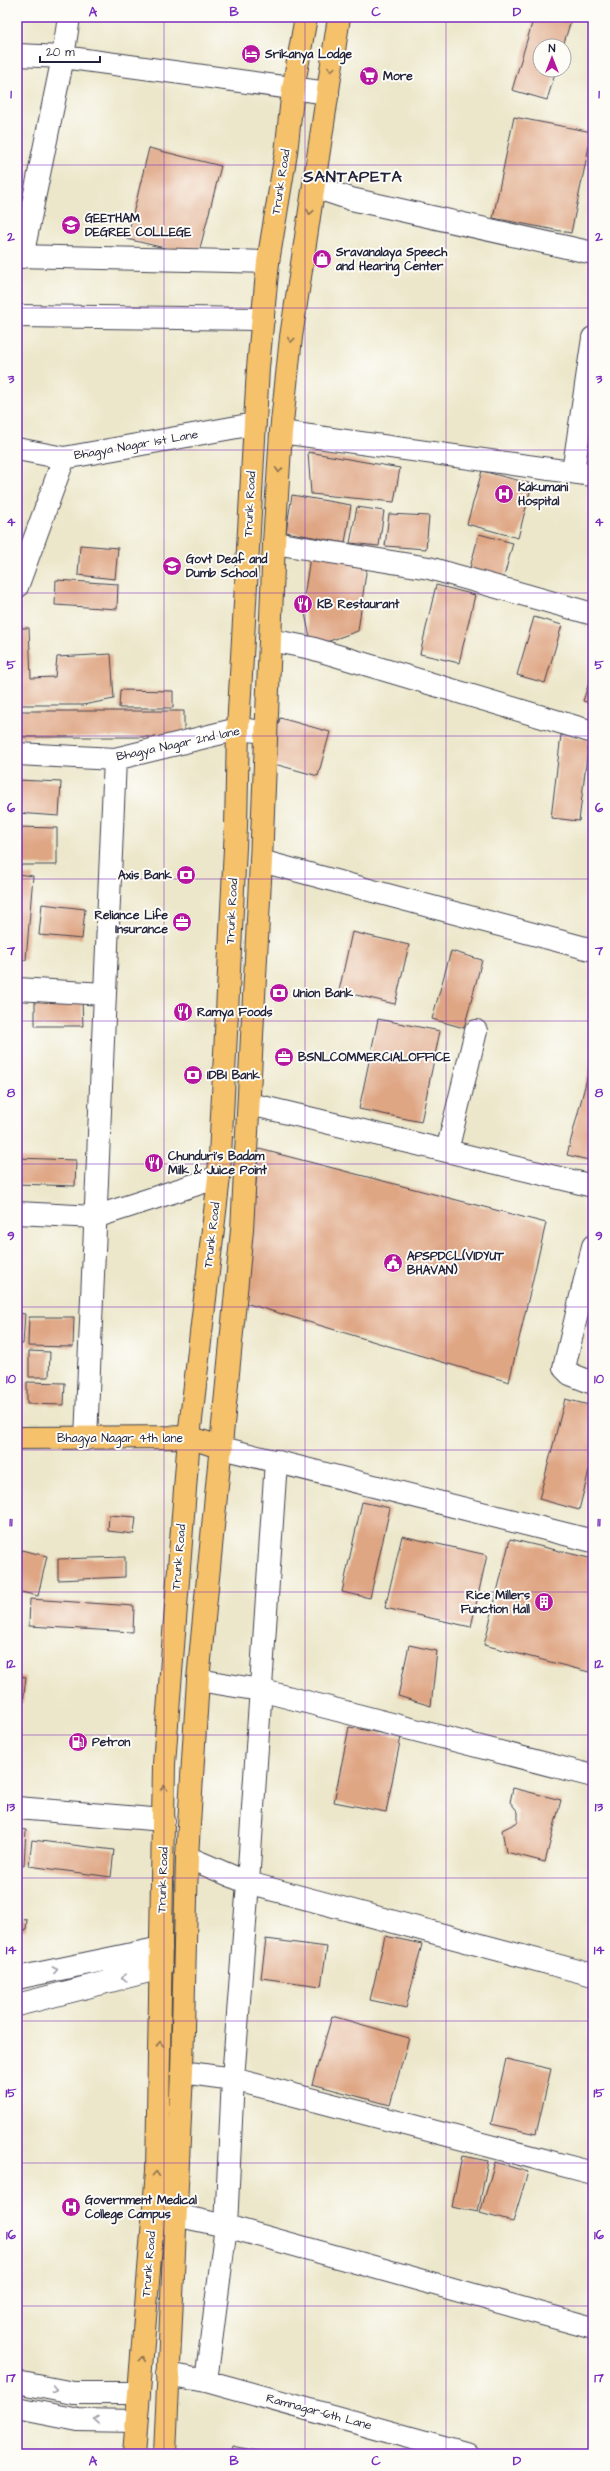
<svg xmlns="http://www.w3.org/2000/svg" width="610" height="2471" viewBox="0 0 610 2471" font-family="'Architects Daughter',sans-serif">
<style>
.building{fill:#dfa684}
.lines{fill:none;stroke-linecap:round;stroke-linejoin:round}
.minor-casing{stroke:#404050;stroke-width:24}
.major-casing{stroke:#404050;stroke-width:24}
.minor{stroke:#fff;stroke-width:22}
.major{stroke:#f5c16b;stroke-width:22}
.oneway{stroke:#8c7253}
.oneway2{stroke:#9c9ca7}
.grid{fill:none;stroke:#7b2cbf;stroke-width:1;stroke-opacity:0.55}
.labels{text-anchor:middle;dominant-baseline:central;stroke-width:4;stroke-linejoin:round;paint-order:stroke}
.poi-label{font-size:12px;font-weight:bold;fill:#22223b;stroke:#fdfcf7;text-anchor:start}
.street-label{font-size:12px;fill:#22223b;stroke:#fdfcf7}
.district-label{font-size:16px;font-weight:bold;letter-spacing:1px;fill:#22223b;stroke:#fdfcf7}
.neatline{fill:none;stroke:#7b2cbf;stroke-width:1.5}
.grid-label{font-size:13px;text-anchor:middle;font-weight:bold;fill:#7b2cbf}
</style>
<rect width="100%" height="100%" fill="#fdfcf7"/>
<filter id="ink" filterUnits="userSpaceOnUse"><feTurbulence type="fractalNoise" baseFrequency=".025" numOctaves="2"/><feDisplacementMap in="SourceGraphic" scale="8" xChannelSelector="R" yChannelSelector="G"/><feConvolveMatrix kernelMatrix="1 2 1 2 8 2 1 2 1" color-interpolation-filters="sRGB"/></filter>
<filter id="wash" filterUnits="userSpaceOnUse"><feTurbulence type="fractalNoise" baseFrequency=".012" numOctaves="4" result="noise"/><feDisplacementMap in="SourceGraphic" scale="16" xChannelSelector="R" yChannelSelector="G"/><feGaussianBlur stdDeviation="0.9" result="paint"/><feColorMatrix in="noise" values="0 0 0 0 0 0 0 0 0 0 0 0 0 0 0 0 0 1.4 0 .05"/><feComposite in="paint" operator="in"/></filter>
<g filter="url(#wash)">
<rect width="100%" height="100%" fill="#ece7ca"/>
<g id="blocks">
<!-- building -->
<path class="building" d="M 534,17 L 572,17 L 563,46 L 540,46 L 540,70 L 556,70 L 547,100 L 512,90 Z
M 514,117 L 592,132 L 571,233 L 493,218 Z
M 149,148 L 221,166 L 198,256 L 127,239 Z
M 308,452 L 400,468 L 394,502 L 311,494 Z
M 482,471 L 532,484 L 518,538 L 467,524 Z
M 292,495 L 351,505 L 345,543 L 286,532 Z
M 357,507 L 384,511 L 379,546 L 350,543 Z
M 389,514 L 429,516 L 426,549 L 385,546 Z
M 479,534 L 513,543 L 502,584 L 468,575 Z
M 80,545 L 118,548 L 115,579 L 78,575 Z
M 311,550 L 368,558 L 358,631 L 312,647 L 303,604 Z
M 56,580 L 118,584 L 117,609 L 55,605 Z
M 436,585 L 475,595 L 459,663 L 420,654 Z
M 534,617 L 562,625 L 545,683 L 517,675 Z
M 17,628 L 29,628 L 31,678 L 55,677 L 57,657 L 111,654 L 114,699 L 83,705 L 17,705 Z
M 593,671 L 593,704 L 583,701 Z
M 120,690 L 173,691 L 173,708 L 119,708 Z
M 17,711 L 184,711 L 184,737 L 17,737 Z
M 280,718 L 330,732 L 318,776 L 267,762 Z
M 561,735 L 589,739 L 579,821 L 551,818 Z
M 17,780 L 61,782 L 59,816 L 17,813 Z
M 17,827 L 57,828 L 57,865 L 17,865 Z
M 17,874 L 33,876 L 26,960 L 17,959 Z
M 42,904 L 85,909 L 82,939 L 39,935 Z
M 352,932 L 409,945 L 395,1004 L 339,991 Z
M 451,951 L 482,960 L 464,1028 L 432,1019 Z
M 82,1000 L 83,1026 L 35,1026 L 35,1001 Z
M 378,1019 L 440,1031 L 421,1122 L 359,1109 Z
M 591,1063 L 593,1063 L 593,1161 L 567,1155 Z
M 259,1149 L 546,1223 L 509,1382 L 245,1303 Z
M 17,1158 L 76,1160 L 75,1186 L 17,1184 Z
M 17,1313 L 25,1314 L 23,1344 L 17,1344 Z
M 29,1317 L 74,1317 L 73,1347 L 28,1346 Z
M 29,1351 L 50,1352 L 49,1377 L 29,1377 Z
M 27,1382 L 65,1383 L 64,1405 L 27,1404 Z
M 565,1399 L 593,1406 L 593,1455 L 579,1510 L 539,1499 Z
M 362,1502 L 390,1508 L 370,1598 L 342,1592 Z
M 109,1515 L 136,1517 L 134,1534 L 108,1531 Z
M 402,1536 L 487,1555 L 471,1627 L 385,1608 Z
M 510,1539 L 593,1559 L 593,1673 L 484,1645 Z
M 17,1549 L 47,1556 L 38,1596 L 17,1591 Z
M 125,1557 L 125,1577 L 58,1580 L 58,1559 Z
M 30,1599 L 134,1606 L 133,1632 L 29,1626 Z
M 409,1645 L 437,1651 L 431,1706 L 398,1696 Z
M 17,1676 L 26,1677 L 23,1703 L 17,1702 Z
M 349,1727 L 401,1737 L 386,1812 L 334,1802 Z
M 513,1788 L 561,1800 L 545,1862 L 506,1852 L 502,1830 L 518,1822 L 518,1812 L 510,1802 Z
M 17,1829 L 26,1830 L 24,1865 L 17,1865 Z
M 32,1840 L 114,1850 L 111,1877 L 29,1866 Z
M 17,1919 L 27,1920 L 26,1930 L 17,1930 Z
M 385,1936 L 422,1944 L 406,2008 L 370,2000 Z
M 266,1939 L 327,1947 L 321,1986 L 261,1978 Z
M 332,2016 L 409,2038 L 390,2105 L 312,2084 Z
M 506,2059 L 551,2069 L 536,2134 L 491,2124 Z
M 592,2129 L 593,2129 L 593,2145 L 589,2144 Z
M 462,2156 L 488,2161 L 478,2212 L 452,2207 Z
M 495,2162 L 528,2172 L 513,2222 L 480,2213 Z
M 233,2446 L 266,2453 L 266,2454 L 231,2454 Z"/>
</g>
</g>
<g filter="url(#ink)">
<use href="#blocks" fill-opacity="0" stroke="#404050" stroke-width="1"/>
<g class="lines">
<defs>
<path id="minor" d="M 17,55 L 63,57 L 328,93
M 315,187 L 351,199 L 593,253
M 17,256 L 268,262
M 22,257 L 63,57 L 69,17
M 17,316 L 263,319
M 281,432 L 593,475
M 17,449 L 64,458 L 254,424
M 573,472 L 593,338
M 274,543 L 429,568 L 593,614
M 17,587 L 64,458
M 270,640 L 311,648 L 593,732
M 17,754 L 115,759 L 238,729 L 266,732
M 261,861 L 593,950
M 17,989 L 105,994
M 250,1104 L 593,1186
M 447,1151 L 476,1031
M 17,1213 L 95,1217 L 219,1177
M 593,1246 L 564,1368 L 570,1374 L 593,1383
M 86,1439 L 115,759
M 222,1448 L 593,1541
M 198,1680 L 260,1690 L 593,1776
M 17,1808 L 164,1820
M 187,1857 L 248,1883 L 593,1975
M 17,1978 L 161,1948
M 17,2005 L 161,1968
M 182,2072 L 233,2079 L 593,2173
M 175,2215 L 226,2226 L 593,2328
M 168,2374 L 206,2381 L 469,2454
M 206,2381 L 226,2226 L 233,2079 L 248,1883 L 276,1461
M 17,2382 L 73,2393 L 139,2393
M 17,2408 L 78,2420 L 136,2421"/>
<path id="major" d="M 17,1438 L 189,1437 L 222,1448
M 134,2454 L 157,2171 L 164,1764 L 189,1437 L 219,1177 L 236,827 L 238,729 L 258,368 L 268,262 L 286,153 L 293,89 L 306,17
M 165,2454 L 182,2072 L 187,1857 L 198,1680 L 242,1230 L 261,861 L 274,543 L 281,432 L 291,337 L 339,17"/>
</defs>
<!-- minor casing -->
<use href="#minor" class="minor-casing"/>
<!-- major casing -->
<use href="#major" class="major-casing"/>
<!-- minor -->
<use href="#minor" class="minor"/>
<!-- major -->
<use href="#major" class="major"/>
</g>
<!-- one-way arrows -->
<defs><path id="oneway-chevron" d="M-2-3.5L2.5 0L-2 3.5" fill="none" stroke-width="1.6" stroke-linecap="round" stroke-linejoin="round"/></defs>
<g class="oneway">
<use href="#oneway-chevron" transform="translate(331 69) rotate(98)"/>
<use href="#oneway-chevron" transform="translate(310 212) rotate(100)"/>
<use href="#oneway-chevron" transform="translate(291 340) rotate(96)"/>
<use href="#oneway-chevron" transform="translate(279 470) rotate(94)"/>
<use href="#oneway-chevron" transform="translate(164 1788) rotate(-90)"/>
<use href="#oneway-chevron" transform="translate(160 2044) rotate(-88)"/>
<use href="#oneway-chevron" transform="translate(156 2174) rotate(-86)"/>
<use href="#oneway-chevron" transform="translate(142 2359) rotate(-85)"/>
</g>
<g class="oneway2">
<use href="#oneway-chevron" transform="translate(55 1970) rotate(-12)"/>
<use href="#oneway-chevron" transform="translate(124 1978) rotate(165)"/>
<use href="#oneway-chevron" transform="translate(55 2390) rotate(10)"/>
<use href="#oneway-chevron" transform="translate(97 2420) rotate(-179)"/>
</g>
</g>
<!-- grid -->
<path class="grid" d="M 164,17 L 164,2454M 305,17 L 305,2454M 446,17 L 446,2454M 17,165 L 593,165M 17,308 L 593,308M 17,450 L 593,450M 17,593 L 593,593M 17,736 L 593,736M 17,879 L 593,879M 17,1021 L 593,1021M 17,1164 L 593,1164M 17,1307 L 593,1307M 17,1450 L 593,1450M 17,1592 L 593,1592M 17,1735 L 593,1735M 17,1878 L 593,1878M 17,2021 L 593,2021M 17,2163 L 593,2163M 17,2306 L 593,2306"/>
<!-- icons -->
<defs>
<symbol id="hotel-disc" viewBox="-11 -11 22 22"><circle r="9.5" fill="#b5179e" stroke="#fdfcf7"/><path d="M-6-4.5h1.5V1H6V5H4.5V3h-9V5H-6ZM-4 0a1.8 1.8 0 1 1 3.6 0ZM.5 0V-2.5h3Q6-2.5 6 0Z" fill="#fff"/></symbol>
<symbol id="supermarket-disc" viewBox="-11 -11 22 22"><circle r="9.5" fill="#b5179e" stroke="#fdfcf7"/><path d="M-6-5.5h2.5l.6 2H6L4.5 2H-2.5L-4.4-4H-6ZM-1.5 3.2a1.3 1.3 0 1 0 .1 0ZM3 3.2a1.3 1.3 0 1 0 .1 0Z" fill="#fff"/></symbol>
<symbol id="university-disc" viewBox="-11 -11 22 22"><circle r="9.5" fill="#b5179e" stroke="#fdfcf7"/><path d="M0-5L7-2L0 1L-7-2ZM-4 1L0 2.5L4 1V4Q0 6-4 4Z" fill="#fff"/></symbol>
<symbol id="shop-disc" viewBox="-11 -11 22 22"><circle r="9.5" fill="#b5179e" stroke="#fdfcf7"/><path d="M-5-2.5h2.3a2.7 3.5 0 0 1 5.4 0H5L5.5 6h-11ZM-1.5-2.5h3a1.5 2.3 0 0 0-3 0Z" fill="#fff"/></symbol>
<symbol id="hospital-disc" viewBox="-11 -11 22 22"><circle r="9.5" fill="#b5179e" stroke="#fdfcf7"/><path d="M-5-5h3v3.5h4V-5h3V5h-3V1.5h-4V5h-3Z" fill="#fff"/></symbol>
<symbol id="school-disc" viewBox="-11 -11 22 22"><circle r="9.5" fill="#b5179e" stroke="#fdfcf7"/><path d="M0-5L7-2L0 1L-7-2ZM-4 1L0 2.5L4 1V4Q0 6-4 4Z" fill="#fff"/></symbol>
<symbol id="restaurant-disc" viewBox="-11 -11 22 22"><circle r="9.5" fill="#b5179e" stroke="#fdfcf7"/><path d="M-5-6h1v4h1v-4h1v4h1v-4h1v5L-1.5 .5V6h-2V.5L-5-1ZM5-6V6H3V1.5H1.5Q1.5-4 5-6Z" fill="#fff"/></symbol>
<symbol id="bank-disc" viewBox="-11 -11 22 22"><circle r="9.5" fill="#b5179e" stroke="#fdfcf7"/><path d="M-6-4H6V4H-6ZM0-2.3a2.3 2.3 0 1 0 0 4.6a2.3 2.3 0 1 0 0-4.6Z" fill="#fff"/></symbol>
<symbol id="office-disc" viewBox="-11 -11 22 22"><circle r="9.5" fill="#b5179e" stroke="#fdfcf7"/><path d="M-6-3h4V-5.5h4V-3h4V5H-6ZM-1-4.5V-3h2v-1.5ZM-6 0V1H6V0Z" fill="#fff"/></symbol>
<symbol id="civic-disc" viewBox="-11 -11 22 22"><circle r="9.5" fill="#b5179e" stroke="#fdfcf7"/><path d="M-.6-6.5H3V-4.5H.6V-3L4-1V1h2V6H-6V1h2V-1L-.6-3ZM-1.2 2.5V6h2.4V2.5Z" fill="#fff"/></symbol>
<symbol id="building-disc" viewBox="-11 -11 22 22"><circle r="9.5" fill="#b5179e" stroke="#fdfcf7"/><path d="M-4-6H4V6H1V3H-1V6H-4ZM-2.5-4.3h1.7v1.8h-1.7ZM.8-4.3h1.7v1.8H.8ZM-2.5-1h1.7V.8h-1.7ZM.8-1h1.7V.8H.8Z" fill="#fff"/></symbol>
<symbol id="fuel-disc" viewBox="-11 -11 22 22"><circle r="9.5" fill="#b5179e" stroke="#fdfcf7"/><path d="M-5.5-6h7V0h2V4h1.3V-2.5L3-4.5l.8-.8L6-3V5H2.5V1h-1V6h-7ZM-4.2-4.7v3.2H.2V-4.7Z" fill="#fff"/></symbol>
</defs>
<g fill-rule="evenodd">
<use href="#hotel-disc" x="240" y="43" width="22" height="22"/>
<use href="#supermarket-disc" x="358" y="65" width="22" height="22"/>
<use href="#university-disc" x="60" y="214" width="22" height="22"/>
<use href="#shop-disc" x="311" y="248" width="22" height="22"/>
<use href="#hospital-disc" x="493" y="483" width="22" height="22"/>
<use href="#school-disc" x="161" y="555" width="22" height="22"/>
<use href="#restaurant-disc" x="292" y="593" width="22" height="22"/>
<use href="#bank-disc" x="175" y="864" width="22" height="22"/>
<use href="#office-disc" x="171" y="911" width="22" height="22"/>
<use href="#bank-disc" x="268" y="982" width="22" height="22"/>
<use href="#restaurant-disc" x="172" y="1001" width="22" height="22"/>
<use href="#office-disc" x="273" y="1046" width="22" height="22"/>
<use href="#bank-disc" x="182" y="1064" width="22" height="22"/>
<use href="#restaurant-disc" x="143" y="1152" width="22" height="22"/>
<use href="#civic-disc" x="382" y="1252" width="22" height="22"/>
<use href="#building-disc" x="533" y="1591" width="22" height="22"/>
<use href="#fuel-disc" x="67" y="1731" width="22" height="22"/>
<use href="#hospital-disc" x="60" y="2196" width="22" height="22"/>
</g>
<g class="labels">
<!-- poi labels -->
<g class="poi-label">
<text x="265" y="54">Srikanya Lodge</text>
<text x="383" y="76">More</text>
<text x="85" y="218">GEETHAM<tspan x="85" dy="14">DEGREE COLLEGE</tspan></text>
<text x="336" y="252">Sravanalaya Speech<tspan x="336" dy="14">and Hearing Center</tspan></text>
<text x="518" y="487">Kakumani<tspan x="518" dy="14">Hospital</tspan></text>
<text x="186" y="559">Govt Deaf and<tspan x="186" dy="14">Dumb School</tspan></text>
<text x="317" y="604">KB Restaurant</text>
<text x="172" y="875" text-anchor="end">Axis Bank</text>
<text x="168" y="915" text-anchor="end">Reliance Life<tspan x="168" dy="14">Insurance</tspan></text>
<text x="293" y="993">Union Bank</text>
<text x="197" y="1012">Ramya Foods</text>
<text x="298" y="1057">BSNLCOMMERCIALOFFICE</text>
<text x="207" y="1075">IDBI Bank</text>
<text x="168" y="1156">Chunduri's Badam<tspan x="168" dy="14">Milk &amp; Juice Point</tspan></text>
<text x="407" y="1256">APSPDCL(VIDYUT<tspan x="407" dy="14">BHAVAN)</tspan></text>
<text x="530" y="1595" text-anchor="end">Rice Millers<tspan x="530" dy="14">Function Hall</tspan></text>
<text x="92" y="1742">Petron</text>
<text x="85" y="2200">Government Medical<tspan x="85" dy="14">College Campus</tspan></text>
</g>
<!-- street labels -->
<g class="street-label">
<text transform="translate(281 182) rotate(-81)">Trunk Road</text>
<text transform="translate(136 445) rotate(-10)">Bhagya Nagar 1st Lane</text>
<text transform="translate(250 504) rotate(-87)">Trunk Road</text>
<text transform="translate(178 744) rotate(-12)">Bhagya Nagar 2nd lane</text>
<text transform="translate(232 911) rotate(-87)">Trunk Road</text>
<text transform="translate(212 1235) rotate(-83)">Trunk Road</text>
<text x="120" y="1438">Bhagya Nagar 4th lane</text>
<text transform="translate(179 1557) rotate(-85)">Trunk Road</text>
<text transform="translate(163 1880) rotate(-88)">Trunk Road</text>
<text transform="translate(149 2264) rotate(-85)">Trunk Road</text>
<text transform="translate(319 2412) rotate(15)">Ramnagar-6th Lane</text>
</g>
<!-- district labels -->
<g class="district-label">
<text x="353" y="177">SANTAPETA</text>
</g>
</g>
<!-- margin -->
<rect width="610" height="2471" fill="none" stroke="#fdfcf7" stroke-width="44"/>
<!-- north arrow -->
<g transform="translate(552 58)"><circle r="19" fill="#fdfcf7" stroke="#a5a5ac"/>
<path d="M0-3L7 15L0 10L-7 15Z" fill="#b5179e"/>
<text y="-6" font-size="11" font-weight="bold" text-anchor="middle" fill="#22223b">N</text>
</g>
<!-- scale -->
<path d="M40 56v6h60v-6" fill="none" stroke="#22223b" stroke-width="2"/>
<text x="46" y="56" font-size="12" fill="#22223b" stroke="#fdfcf7" stroke-width="3" paint-order="stroke">20 m</text>
<rect x="22" y="22" width="566" height="2427" class="neatline"/>
<g class="grid-label">
<text x="93" y="16">A</text>
<text x="234" y="16">B</text>
<text x="376" y="16">C</text>
<text x="517" y="16">D</text>
<text x="11" y="98">1</text>
<text x="599" y="98">1</text>
<text x="11" y="241">2</text>
<text x="599" y="241">2</text>
<text x="11" y="383">3</text>
<text x="599" y="383">3</text>
<text x="11" y="526">4</text>
<text x="599" y="526">4</text>
<text x="11" y="669">5</text>
<text x="599" y="669">5</text>
<text x="11" y="812">6</text>
<text x="599" y="812">6</text>
<text x="11" y="955">7</text>
<text x="599" y="955">7</text>
<text x="11" y="1097">8</text>
<text x="599" y="1097">8</text>
<text x="11" y="1240">9</text>
<text x="599" y="1240">9</text>
<text x="11" y="1383">10</text>
<text x="599" y="1383">10</text>
<text x="11" y="1526">11</text>
<text x="599" y="1526">11</text>
<text x="11" y="1668">12</text>
<text x="599" y="1668">12</text>
<text x="11" y="1811">13</text>
<text x="599" y="1811">13</text>
<text x="11" y="1954">14</text>
<text x="599" y="1954">14</text>
<text x="11" y="2097">15</text>
<text x="599" y="2097">15</text>
<text x="11" y="2239">16</text>
<text x="599" y="2239">16</text>
<text x="11" y="2382">17</text>
<text x="599" y="2382">17</text>
<text x="93" y="2465">A</text>
<text x="234" y="2465">B</text>
<text x="376" y="2465">C</text>
<text x="517" y="2465">D</text>
</g>
</svg>
